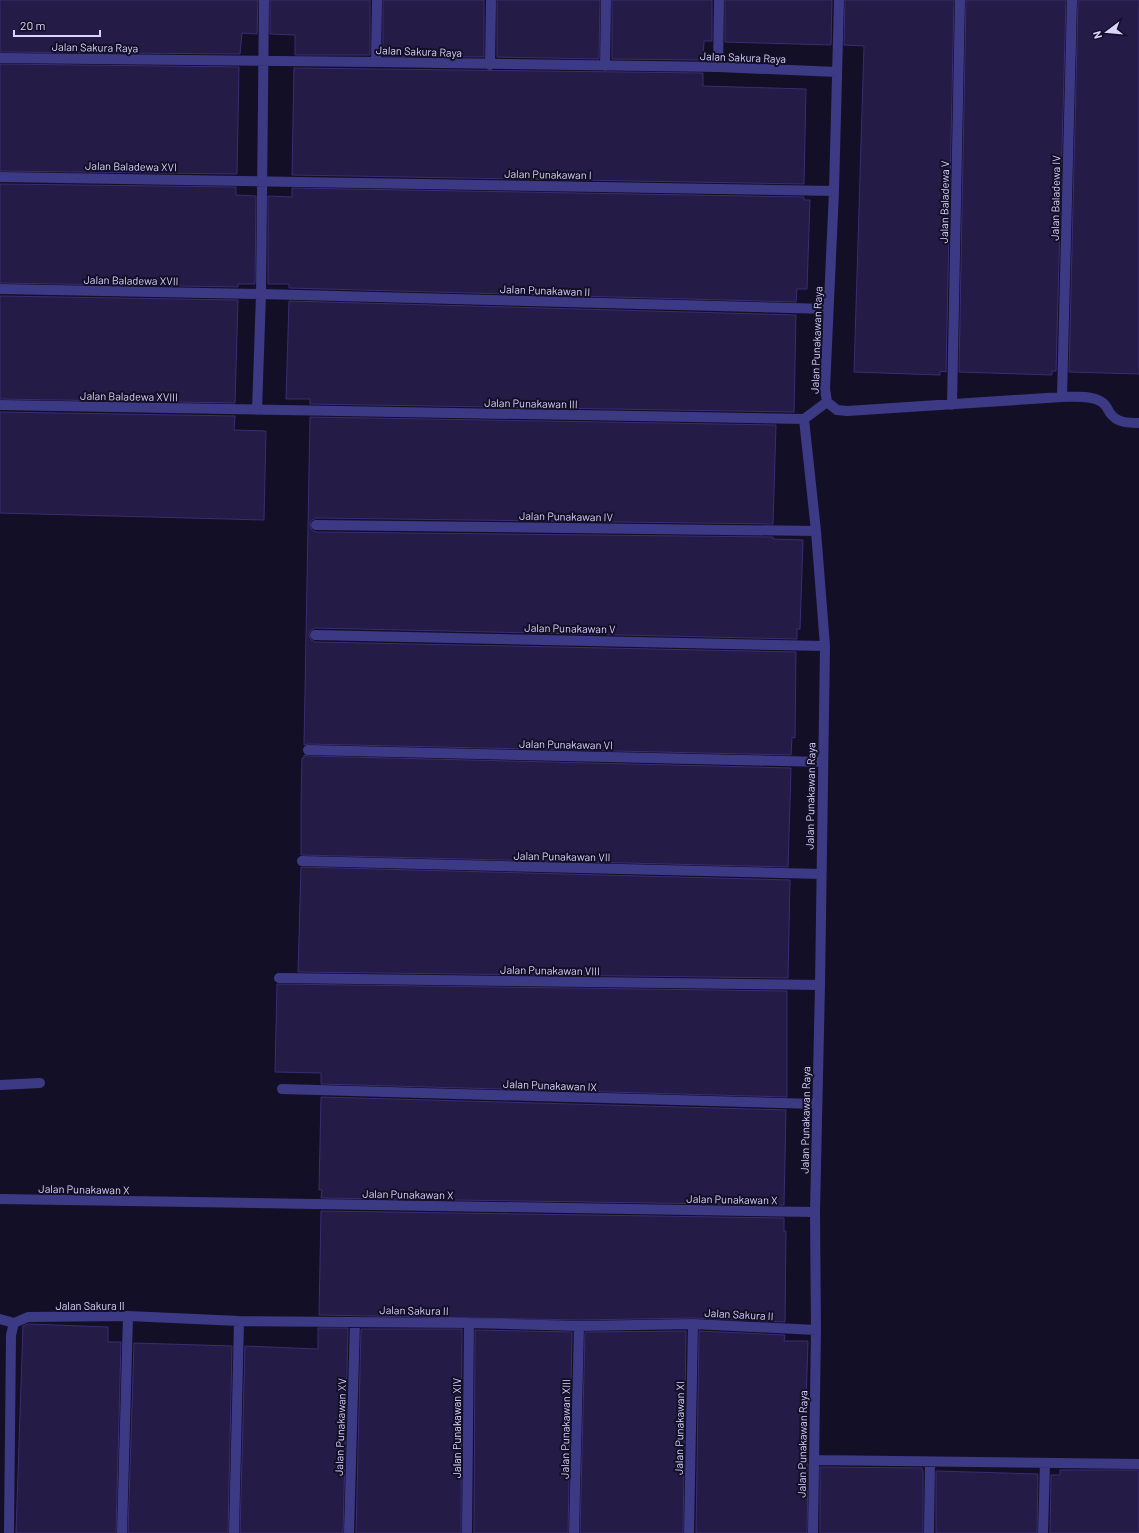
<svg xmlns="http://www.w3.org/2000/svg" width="1139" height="1533" viewBox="0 0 1139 1533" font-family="Barlow,sans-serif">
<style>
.building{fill:#241b47;stroke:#3b2d73}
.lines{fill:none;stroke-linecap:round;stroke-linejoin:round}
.minor{stroke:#3d3a85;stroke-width:10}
.labels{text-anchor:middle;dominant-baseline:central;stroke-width:4;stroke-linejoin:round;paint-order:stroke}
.street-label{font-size:11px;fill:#d9d4ff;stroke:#130f26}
</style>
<rect width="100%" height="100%" fill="#130f26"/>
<!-- building -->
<path class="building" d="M 0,0 L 258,0 L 257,34 L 242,33 L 240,54 L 0,52 Z
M 270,0 L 370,0 L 370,55 L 295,55 L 295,35 L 270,34 Z
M 383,0 L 484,0 L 484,57 L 383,56 Z
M 497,0 L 600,0 L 599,59 L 497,57 Z
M 612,0 L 712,0 L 712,41 L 704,41 L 703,60 L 612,59 Z
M 725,0 L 832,0 L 831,45 L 725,42 Z
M 845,0 L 954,0 L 946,372 L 940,371 L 940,375 L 854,372 L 864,46 L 844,45 Z
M 966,0 L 1066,0 L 1056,371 L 1052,371 L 1052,375 L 959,372 Z
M 1078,0 L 1139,0 L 1139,374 L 1069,372 Z
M 0,64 L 239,67 L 237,174 L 0,171 Z
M 294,68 L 703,73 L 703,86 L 806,89 L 804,184 L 292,175 Z
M 0,184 L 236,187 L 236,195 L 256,196 L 255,284 L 238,284 L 238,287 L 0,283 Z
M 292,188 L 804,197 L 804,200 L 810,200 L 807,289 L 797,289 L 796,302 L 289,288 L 289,284 L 268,284 L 268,196 L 292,197 Z
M 0,296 L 238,300 L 235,403 L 0,399 Z
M 289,301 L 796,315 L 794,412 L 310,404 L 310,399 L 286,399 Z
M 0,412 L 235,416 L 234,430 L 266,431 L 264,520 L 0,513 Z
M 310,417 L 776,425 L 773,524 L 316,518 L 311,521 L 310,525 L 312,530 L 316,532 L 773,537 L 773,539 L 803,540 L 800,629 L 797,629 L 797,639 L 315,628 L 310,631 L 309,635 L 311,640 L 315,642 L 796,652 L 795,738 L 792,737 L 791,755 L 308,744 L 304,745 Z
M 304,755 L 308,756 L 791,768 L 788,867 L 301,855 L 301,802 L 302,758 L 304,758 Z
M 301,867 L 790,880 L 788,978 L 298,972 Z
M 277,984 L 787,991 L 787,1097 L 321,1084 L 321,1073 L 275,1072 Z
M 321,1097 L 786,1110 L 784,1205 L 321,1198 L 322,1190 L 319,1190 Z
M 321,1211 L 784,1218 L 784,1231 L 786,1231 L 785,1322 L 693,1318 L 579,1320 L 319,1315 Z
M 28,1324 L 108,1327 L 108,1342 L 121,1342 L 116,1533 L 16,1533 L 23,1326 Z
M 318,1328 L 348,1328 L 343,1533 L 240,1533 L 245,1346 L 318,1349 Z
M 361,1329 L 462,1329 L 461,1533 L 356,1533 Z
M 475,1330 L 572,1332 L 568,1533 L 474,1533 Z
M 686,1331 L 683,1533 L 580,1533 L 585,1332 Z
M 699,1331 L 785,1335 L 784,1341 L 808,1341 L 804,1463 L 808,1464 L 807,1533 L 696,1533 Z
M 134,1343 L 232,1346 L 228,1533 L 128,1533 Z
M 820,1467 L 922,1468 L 922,1470 L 923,1470 L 923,1533 L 820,1533 Z
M 1060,1470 L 1139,1470 L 1139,1533 L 1050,1533 L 1051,1475 L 1060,1475 Z
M 936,1471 L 1038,1474 L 1037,1533 L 936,1533 Z"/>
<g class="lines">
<!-- minor -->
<path class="minor" d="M 0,58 L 376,62 L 718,67 L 837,72
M 376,62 L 377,0
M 490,65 L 491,0
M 605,66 L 606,0
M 718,67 L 719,0
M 0,177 L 834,191
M 0,289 L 261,294 L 828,309
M 1062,397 L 1072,0
M 827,402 L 837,410 L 847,411 L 1062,397 C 1074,397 1090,395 1100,401 C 1106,404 1107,408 1110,413 C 1117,423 1128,423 1139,423
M 0,405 L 804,419
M 952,405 L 960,0
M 257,410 L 261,294 L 264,0
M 316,525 L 816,531
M 315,635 L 825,646
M 308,750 L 823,762
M 302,861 L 821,874
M 279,978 L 820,985
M 0,1085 L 40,1083
M 282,1089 L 817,1104
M 0,1199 L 815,1212
M 0,1319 L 14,1323
M 14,1323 L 28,1317 L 128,1316 L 239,1321 L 469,1323 L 579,1326 L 693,1324 L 816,1330
M 814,1460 L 1139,1464
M 9,1533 L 11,1335 L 14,1323
M 122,1533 L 128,1316
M 234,1533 L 239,1321
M 349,1533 L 355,1322
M 467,1533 L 469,1323
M 574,1533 L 579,1326
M 689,1533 L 693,1324
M 813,1533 L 816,1330 L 815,1212 L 820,985 L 825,646 L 816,531 L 804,419 L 827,402 L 825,389 L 834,191 L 839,0
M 929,1533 L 930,1463
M 1043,1533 L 1045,1463"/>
</g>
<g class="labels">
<!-- street labels -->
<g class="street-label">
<text transform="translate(95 47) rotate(1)">Jalan Sakura Raya</text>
<text transform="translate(419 51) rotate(2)">Jalan Sakura Raya</text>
<text transform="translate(743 57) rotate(2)">Jalan Sakura Raya</text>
<text transform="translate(131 166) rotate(1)">Jalan Baladewa XVI</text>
<text transform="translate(548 174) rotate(1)">Jalan Punakawan I</text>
<text transform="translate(1055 198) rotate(-89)">Jalan Baladewa IV</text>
<text transform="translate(944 202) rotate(-89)">Jalan Baladewa V</text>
<text transform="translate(131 280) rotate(1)">Jalan Baladewa XVII</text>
<text transform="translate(545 290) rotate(2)">Jalan Punakawan II</text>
<text transform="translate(816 340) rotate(-88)">Jalan Punakawan Raya</text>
<text transform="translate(129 396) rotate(1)">Jalan Baladewa XVIII</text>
<text transform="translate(531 403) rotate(1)">Jalan Punakawan III</text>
<text transform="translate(566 516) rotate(1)">Jalan Punakawan IV</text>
<text transform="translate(570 628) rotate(1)">Jalan Punakawan V</text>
<text transform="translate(566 744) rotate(1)">Jalan Punakawan VI</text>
<text transform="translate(810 796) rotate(-89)">Jalan Punakawan Raya</text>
<text transform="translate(562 856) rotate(1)">Jalan Punakawan VII</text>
<text transform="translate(550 970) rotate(1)">Jalan Punakawan VIII</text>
<text transform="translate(550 1085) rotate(2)">Jalan Punakawan IX</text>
<text transform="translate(805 1120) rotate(-89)">Jalan Punakawan Raya</text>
<text transform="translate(84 1189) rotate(1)">Jalan Punakawan X</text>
<text transform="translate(408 1194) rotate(1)">Jalan Punakawan X</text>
<text transform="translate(732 1199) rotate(1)">Jalan Punakawan X</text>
<text x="90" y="1305">Jalan Sakura II</text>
<text transform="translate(414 1310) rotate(1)">Jalan Sakura II</text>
<text transform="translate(739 1314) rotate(3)">Jalan Sakura II</text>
<text transform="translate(340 1427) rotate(-88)">Jalan Punakawan XV</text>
<text transform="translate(456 1428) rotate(-90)">Jalan Punakawan XIV</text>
<text transform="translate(679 1428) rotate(-89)">Jalan Punakawan XI</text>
<text transform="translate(565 1429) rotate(-89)">Jalan Punakawan XIII</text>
<text transform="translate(802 1444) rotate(-89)">Jalan Punakawan Raya</text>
</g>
</g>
<!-- north arrow -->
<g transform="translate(1107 32) rotate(254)" stroke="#130f26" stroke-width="3" paint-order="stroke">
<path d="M0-3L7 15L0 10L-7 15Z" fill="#d9d4ff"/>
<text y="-6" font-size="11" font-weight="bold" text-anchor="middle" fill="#d9d4ff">N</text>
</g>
<!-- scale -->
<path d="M14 30v6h86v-6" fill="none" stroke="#d9d4ff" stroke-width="2"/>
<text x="20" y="30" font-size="12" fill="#d9d4ff" stroke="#130f26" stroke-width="3" paint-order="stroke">20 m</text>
</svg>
